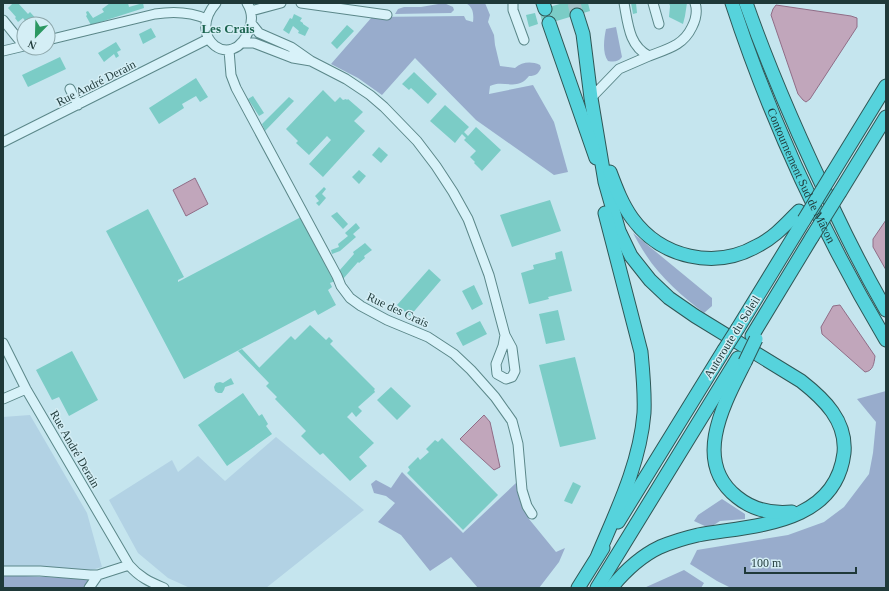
<svg xmlns="http://www.w3.org/2000/svg" width="889" height="591" viewBox="0 0 889 591" font-family="'Times New Roman',serif">
<style>
.farmland{fill:#b2d2e4}
.green{fill:#98accc}
.water{fill:#c1a6bb;stroke:#906d87}
.building{fill:#7bccc6}
.lines{fill:none;stroke-linecap:round;stroke-linejoin:round}
.highway-tunnel{stroke:#a4c3ca;stroke-width:13;stroke-dasharray:13 6;stroke-linecap:butt}
.minor-casing{stroke:#5b8789;stroke-width:11}
.highway-casing{stroke:#2f5756;stroke-width:15}
.minor{stroke:#d8f2f9;stroke-width:9}
.highway{stroke:#56d3dc;stroke-width:13}
.highway-bridge-casing{stroke:#2f5756;stroke-width:15;stroke-linecap:butt}
.highway-bridge{stroke:#56d3dc;stroke-width:13}
.labels{text-anchor:middle;dominant-baseline:central;stroke-width:3;stroke-linejoin:round;paint-order:stroke}
.street-label{font-size:12px;fill:#1f3939;stroke:#d4eef5}
.neighbourhood-label{font-size:13px;font-weight:bold;fill:#1e6551;stroke:#d4eef5}
</style>
<rect width="100%" height="100%" fill="#c5e5ee"/>
<!-- farmland -->
<path class="farmland" d="M 30,415 L 87,513 L 102,567 L 84,572 L 3,567 L 3,417 Z
M 276,437 L 364,510 L 266,588 L 190,588 L 168,578 L 138,553 L 109,500 L 172,460 L 178,472 L 198,456 L 225,481 Z"/>
<!-- green -->
<path class="green" d="M 444,3 L 453,7 L 454,10 L 451,13 L 395,14 L 398,9 L 404,7 L 421,7 Z
M 465,3 L 485,3 L 490,15 L 488,22 L 494,35 L 495,45 L 500,66 L 515,68 C 522,62 531,61 540,65 L 541,68 C 538,74 536,76 529,76 C 517,92 504,79 490,86 L 489,94 L 533,85 L 554,122 L 568,172 L 554,175 L 476,120 L 415,58 L 382,95 L 358,78 L 331,64 L 372,17 L 464,16 L 466,20 L 473,22 C 474,14 473,6 465,3 Z
M 616,27 L 622,57 C 618,62 614,62 608,61 C 602,53 604,38 606,29 Z
M 633,233 L 712,298 L 712,306 L 704,313 C 683,297 660,277 646,255 C 641,248 637,240 633,233 Z
M 886,391 L 886,588 L 731,588 L 717,581 L 690,564 L 697,550 L 788,535 L 824,522 L 844,507 L 869,474 L 873,453 L 876,422 L 857,399 Z
M 402,472 L 463,533 L 516,483 L 529,519 L 556,552 L 565,548 L 559,562 L 539,588 L 478,588 L 451,557 L 430,571 L 401,535 L 378,522 L 395,503 L 386,496 L 374,493 L 371,484 L 376,480 L 391,488 Z
M 722,499 L 745,514 L 745,519 L 720,521 L 709,528 L 694,521 L 698,515 Z
M 684,570 L 704,583 L 701,588 L 644,588 Z
M 3,575 L 89,579 L 83,588 L 3,588 Z"/>
<!-- water -->
<path class="water" d="M 776,5 L 851,16 L 857,18 L 857,27 L 810,99 L 806,102 L 803,100 L 798,94 L 771,15 L 773,9 Z
M 195,178 L 208,204 L 186,216 L 173,190 Z
M 886,220 L 886,270 L 873,247 L 873,239 Z
M 840,305 L 875,356 C 874,364 873,371 865,372 L 822,334 L 821,327 L 833,306 Z
M 484,415 L 490,422 L 500,467 L 494,470 L 460,439 Z"/>
<!-- building -->
<path class="building" d="M 13,3 L 18,3 L 28,14 L 30,12 L 39,22 L 36,24 L 24,24 L 24,27 L 22,25 L 26,22 L 23,18 L 18,22 L 15,18 L 16,17 L 8,8 Z
M 110,3 L 128,3 L 129,7 L 143,3 L 144,8 L 91,25 L 86,16 L 87,15 L 86,12 L 88,11 L 93,18 L 104,12 L 102,9 Z
M 563,3 L 588,3 L 590,11 L 543,25 L 539,10 Z
M 631,3 L 636,3 L 637,13 L 633,14 Z
M 669,3 L 687,3 L 685,16 L 683,24 L 669,17 L 670,6 Z
M 535,13 L 538,24 L 529,27 L 526,15 Z
M 294,14 L 302,18 L 300,21 L 303,23 L 303,24 L 309,28 L 305,36 L 298,33 L 299,31 L 293,26 L 289,34 L 283,30 L 290,18 L 292,19 Z
M 347,25 L 354,31 L 337,49 L 331,43 Z
M 151,28 L 156,37 L 143,44 L 139,34 Z
M 116,42 L 121,50 L 117,52 L 119,56 L 116,58 L 114,54 L 104,62 L 98,53 Z
M 60,57 L 66,69 L 28,87 L 22,75 Z
M 414,72 L 437,94 L 428,104 L 411,88 L 409,90 L 402,84 Z
M 196,78 L 208,97 L 200,102 L 196,96 L 182,104 L 184,108 L 159,124 L 149,108 Z
M 323,90 L 335,102 L 340,97 L 343,100 L 346,99 L 347,100 L 348,99 L 363,112 L 354,121 L 365,131 L 323,177 L 309,164 L 331,140 L 327,136 L 309,155 L 296,143 L 298,141 L 286,129 Z
M 253,96 L 264,113 L 259,116 L 248,99 Z
M 289,97 L 294,101 L 265,131 L 262,124 Z
M 445,105 L 469,127 L 464,132 L 468,136 L 476,127 L 501,150 L 482,171 L 474,163 L 475,162 L 470,157 L 476,151 L 464,140 L 466,138 L 462,134 L 455,143 L 430,121 Z
M 379,147 L 388,155 L 381,163 L 372,155 Z
M 359,170 L 366,176 L 359,184 L 352,177 Z
M 324,187 L 326,189 L 322,194 L 326,198 L 319,206 L 316,203 L 319,201 L 315,196 Z
M 550,200 L 561,231 L 512,247 L 500,215 Z
M 148,209 L 184,277 L 178,280 L 178,282 L 301,217 L 335,281 L 330,283 L 332,287 L 328,290 L 336,305 L 318,315 L 315,310 L 184,379 L 106,231 Z
M 337,212 L 348,224 L 343,229 L 331,216 Z
M 356,223 L 360,228 L 353,234 L 356,237 L 340,251 L 332,254 L 331,250 L 339,247 L 338,244 L 348,236 L 345,233 Z
M 365,243 L 372,250 L 364,256 L 365,258 L 359,263 L 358,262 L 343,279 L 339,271 L 354,254 L 353,252 Z
M 562,251 L 572,291 L 548,297 L 549,299 L 529,304 L 521,273 L 534,269 L 533,265 L 556,259 L 555,253 Z
M 429,269 L 441,280 L 410,316 L 397,305 Z
M 474,285 L 483,304 L 472,310 L 462,291 Z
M 558,310 L 565,340 L 546,344 L 539,314 Z
M 480,321 L 487,334 L 463,346 L 456,333 Z
M 310,325 L 326,340 L 329,337 L 333,341 L 330,344 L 375,389 L 374,390 L 375,392 L 358,407 L 362,411 L 356,417 L 352,412 L 347,417 L 374,443 L 359,457 L 367,466 L 350,481 L 323,453 L 320,455 L 301,436 L 306,431 L 275,399 L 277,397 L 266,386 L 269,383 L 238,351 L 242,349 L 269,378 L 259,368 L 291,336 L 295,340 Z
M 72,351 L 98,400 L 69,416 L 59,397 L 52,400 L 36,370 Z
M 575,357 L 596,439 L 560,447 L 539,365 Z
M 231,378 L 234,384 L 225,387 L 224,390 L 222,393 L 218,393 L 215,391 L 214,387 L 216,383 L 220,382 L 223,383 Z
M 391,387 L 411,406 L 397,420 L 377,400 Z
M 243,393 L 259,416 L 262,414 L 268,424 L 266,426 L 272,434 L 227,466 L 198,425 Z
M 442,438 L 498,495 L 463,530 L 407,473 L 410,470 L 408,467 L 418,457 L 420,460 L 429,452 L 426,449 L 435,440 L 438,442 Z
M 573,482 L 581,486 L 572,504 L 564,501 Z"/>
<g class="lines">
<!-- highway-tunnel -->
<path class="highway-tunnel" d="M 574,3 L 577,15"/>
<defs>
<path id="minor" d="M 216,3 C 185,38 233,73 249,30 C 253,20 252,11 247,3
M 301,3 L 387,15
M 513,3 L 513,10 L 524,40
M 624,3 C 628,24 629,46 649,56 C 667,49 683,46 692,27 C 696,19 698,12 695,3
M 653,3 L 659,24
M 251,11 L 281,3
M 3,20 L 24,46 L 3,51
M 48,40 L 155,14 C 173,11 191,12 207,19
M 241,43 L 254,43 L 293,58 L 311,61 L 291,47 L 259,33 L 251,23
M 229,50 L 231,75 L 236,88 L 337,276 L 341,286 L 350,298 L 361,306 L 387,320 L 428,337 L 454,354 L 471,370 L 495,397 L 512,421 L 518,444 L 522,490 L 527,506 L 532,514
M 311,61 L 346,79 L 370,95 L 384,107 L 417,141 L 436,166 L 453,192 L 468,219 L 489,275 L 505,335 L 512,348 L 515,371 L 512,377 L 506,379 L 497,374 L 496,364 L 503,346 L 505,335
M 70,89 L 78,105
M 591,98 L 619,69 L 649,56
M 3,142 L 208,39
M 3,343 L 26,389 L 129,565
M 3,399 L 26,389
M 3,571 L 40,571 L 90,575 L 98,575 L 129,565 C 139,577 150,582 164,588
M 89,588 L 98,575"/>
<g id="highway">
<path d="M 543,3 L 545,9"/>
<path id="s1" d="M 732,3 C 771,122 822,232 886,340"/>
<path d="M 746,3 C 771,74 801,142 834,210 C 850,244 867,277 886,310"/>
<path d="M 577,15 L 583,34 L 591,98 L 605,182 L 619,231 L 631,256 L 650,280 L 669,298 L 695,316 L 801,381 C 824,399 847,421 844,453 C 835,526 752,525 698,535 C 685,538 672,542 660,547 C 641,556 624,572 611,588"/>
<path d="M 549,23 L 596,158"/>
<path d="M 610,172 C 616,188 622,204 632,218 C 661,258 715,270 757,246 C 774,238 786,224 799,211"/>
<path d="M 832,174 L 886,86"/>
<path d="M 840,192 L 886,117"/>
<path d="M 738,328 L 804,220"/>
<path d="M 752,336 L 812,237"/>
<path d="M 745,362 C 725,402 691,461 737,497 C 753,510 772,514 792,512"/>
<path d="M 618,522 L 724,350"/>
<path d="M 598,555 C 617,510 640,463 644,413 C 645,393 643,373 641,352 L 605,213"/>
<path d="M 578,588 L 603,548"/>
<path d="M 597,588 L 738,358"/>
</g>
</defs>
<!-- minor casing -->
<use href="#minor" class="minor-casing"/>
<!-- highway casing -->
<use href="#highway" class="highway-casing"/>
<!-- minor -->
<use href="#minor" class="minor"/>
<!-- highway -->
<use href="#highway" class="highway"/>
<defs>
<path id="highway-bridge" d="M 804,220 L 832,174
M 812,237 L 840,192
M 724,350 L 738,328
M 745,362 L 756,339"/>
</defs>
<!-- highway-bridge casing -->
<use href="#highway-bridge" class="highway-bridge-casing"/>
<!-- highway-bridge -->
<use href="#highway-bridge" class="highway-bridge"/>
</g>
<g class="labels">
<!-- street labels -->
<g class="street-label">
<text transform="translate(96 83) rotate(-27)">Rue André Derain</text>
<text stroke="none"><textPath href="#s1" startOffset="186">Contournement Sud de Mâcon</textPath></text>
<text transform="translate(398 310) rotate(25)">Rue des Crais</text>
<text transform="translate(732 337) rotate(-58)">Autoroute du Soleil</text>
<text transform="translate(75 449) rotate(60)">Rue André Derain</text>
</g>
<!-- neighbourhood labels -->
<g class="neighbourhood-label">
<text x="228" y="28">Les Crais</text>
</g>
</g>
<!-- border -->
<rect width="889" height="591" fill="none" stroke="#1f3939" stroke-width="8"/>
<!-- north arrow -->
<g transform="translate(36 36) rotate(203)"><circle r="19" fill="#d4eef5" stroke="#8ca6aa"/>
<path d="M0-3L7 15L0 10L-7 15Z" fill="#2b9862"/>
<text y="-6" font-size="11" font-weight="bold" text-anchor="middle" fill="#1f3939">N</text>
</g>
<!-- scale -->
<path d="M745 567v6h111v-6" fill="none" stroke="#1f3939" stroke-width="2"/>
<text x="751" y="567" font-size="12" fill="#1f3939" stroke="#d4eef5" stroke-width="3" paint-order="stroke">100 m</text>
</svg>
